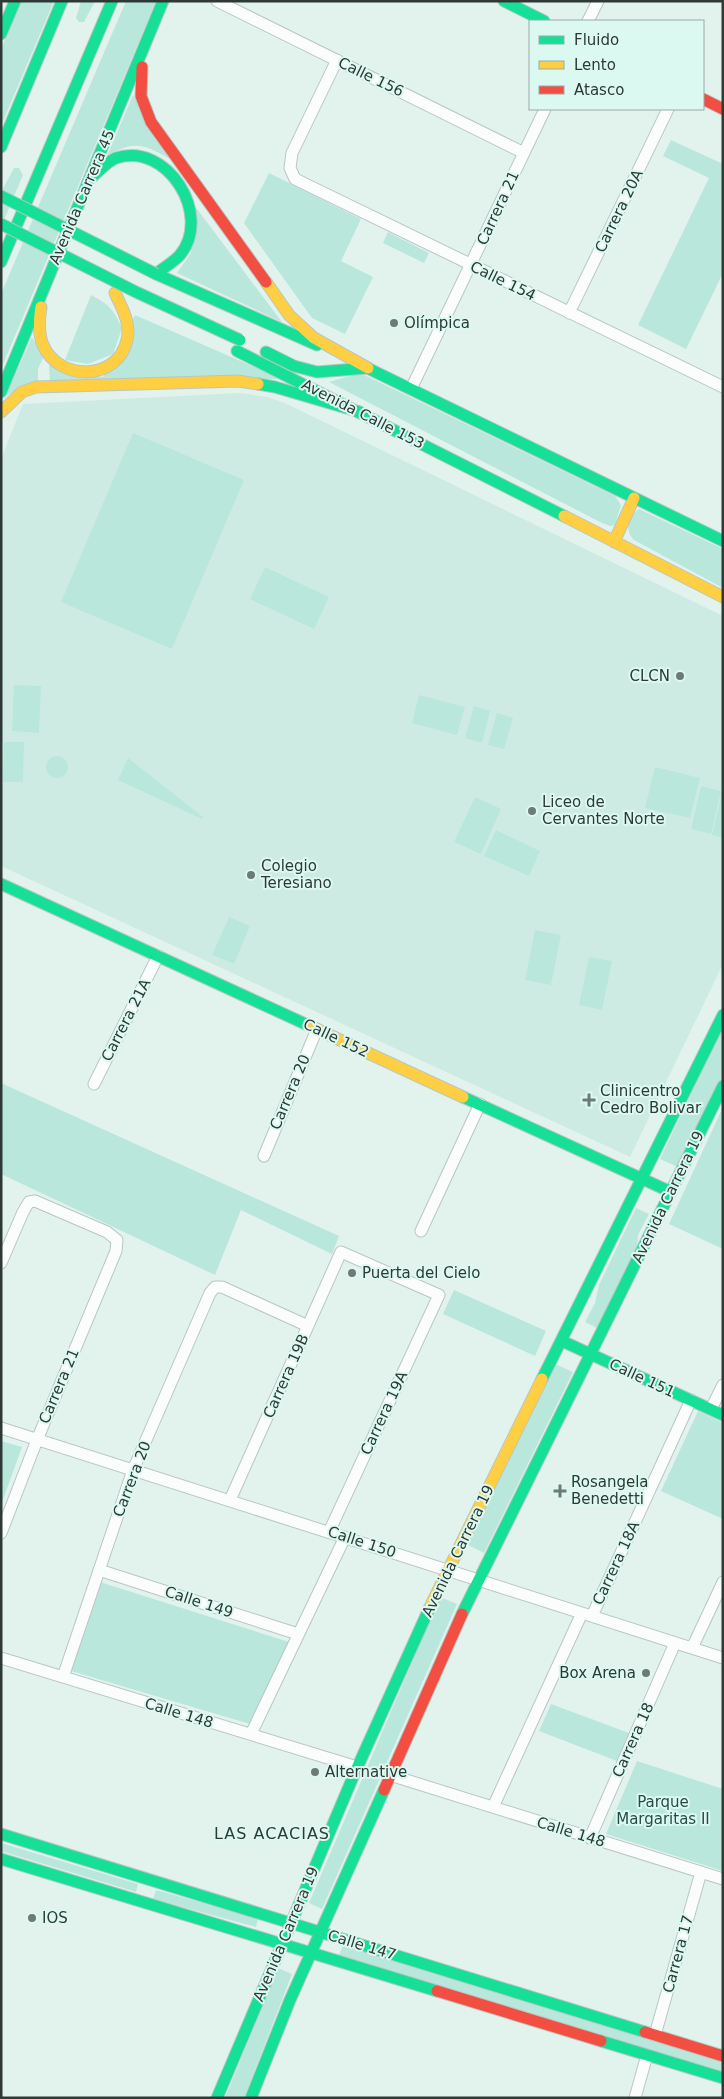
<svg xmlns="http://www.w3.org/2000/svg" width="724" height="2099" viewBox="0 0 724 2099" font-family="'DejaVu Sans',sans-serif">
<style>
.built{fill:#ceebe3}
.green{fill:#b9e7dc}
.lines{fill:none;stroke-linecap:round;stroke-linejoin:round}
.street-casing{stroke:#b9c6c3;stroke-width:13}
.fast-casing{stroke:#b9c6c3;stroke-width:13}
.slow-casing{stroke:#b9c6c3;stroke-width:13}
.jam-casing{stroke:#b9c6c3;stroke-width:13}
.street{stroke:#fbfdfc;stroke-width:11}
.fast{stroke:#16e098;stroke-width:11}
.slow{stroke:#ffcf43;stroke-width:11}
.jam{stroke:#f24e42;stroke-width:11}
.fast-bridge-casing{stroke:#b9c6c3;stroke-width:13;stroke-linecap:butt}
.fast-bridge{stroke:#16e098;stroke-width:11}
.poi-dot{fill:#6d7a76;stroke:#dcf9f1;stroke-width:2}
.labels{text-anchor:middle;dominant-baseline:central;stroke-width:4;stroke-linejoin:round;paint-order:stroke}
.street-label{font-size:15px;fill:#2e3936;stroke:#dcf9f1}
.poi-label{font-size:15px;fill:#2e3936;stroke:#dcf9f1;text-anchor:start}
.park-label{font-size:15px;fill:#244d44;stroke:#dcf9f1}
.neighbourhood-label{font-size:16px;letter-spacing:1px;fill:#2e3936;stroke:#dcf9f1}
</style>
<rect width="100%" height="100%" fill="#e2f3ee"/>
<!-- built -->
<path class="built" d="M 240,393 L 267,397 L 285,403 L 723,616 L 723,964 L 630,1157 L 1,866 L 1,459 L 23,404 Z"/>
<!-- green -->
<path class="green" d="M 21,1 L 54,1 L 1,126 L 1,49 Z
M 81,1 L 95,1 L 84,22 L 79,22 L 76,18 Z
M 126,1 L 156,1 L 1,369 L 1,294 Z
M 133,95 L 170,159 C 144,144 134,140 107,156 Z
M 671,140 L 723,164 L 723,273 L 686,349 L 638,325 L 709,178 L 663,156 Z
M 14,168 L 19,168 L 23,175 L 1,227 L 1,192 Z
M 269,173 L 361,219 L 341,261 L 373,277 L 345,334 L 312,318 L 244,223 Z
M 194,205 L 282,322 L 177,273 L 191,253 Z
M 388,232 L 429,253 L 424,263 L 383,243 Z
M 91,295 C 110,305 113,309 122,328 L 113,354 L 88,364 L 65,360 Z
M 135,315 L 282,379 L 50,382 L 49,365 L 103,377 Z
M 32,337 L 44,356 L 38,369 L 38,381 L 6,396 Z
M 360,373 L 615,496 L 621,505 L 615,525 L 610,526 L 600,522 L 329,382 Z
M 133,433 L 244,480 L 172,649 L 61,602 Z
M 639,509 L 723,549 L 723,588 L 634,540 C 624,531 628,516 639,509 Z
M 265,567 L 329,597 L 314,629 L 250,599 Z
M 14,685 L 41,686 L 39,733 L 12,731 Z
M 419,695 L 465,707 L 457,735 L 412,723 Z
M 474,706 L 490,711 L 482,743 L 465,738 Z
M 497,713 L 513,718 L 504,749 L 488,745 Z
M 4,742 L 24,742 L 23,782 L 3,782 Z
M46 767a11 11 0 1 1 22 0a11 11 0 1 1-22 0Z
M 128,758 L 203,817 L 202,819 L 118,780 Z
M 655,767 L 700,778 L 690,818 L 645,808 Z
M 701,786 L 721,791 L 711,834 L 691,829 Z
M 722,792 L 723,792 L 723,838 L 712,835 Z
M 475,797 L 501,809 L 481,854 L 454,842 Z
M 496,830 L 540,851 L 529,876 L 484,856 Z
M 229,917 L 250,926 L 234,964 L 212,955 Z
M 535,930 L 561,935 L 551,985 L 525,980 Z
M 589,957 L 612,961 L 602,1010 L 579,1005 Z
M 723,1026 L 723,1075 L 678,1167 L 660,1159 Z
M 1,1083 L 339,1236 L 332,1254 L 241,1210 L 215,1275 L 1,1174 Z
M 723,1107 L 723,1249 L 669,1224 Z
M 636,1208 L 649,1214 L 638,1235 L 637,1249 L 597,1328 L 585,1322 L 595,1303 L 599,1285 Z
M 454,1290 L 546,1331 L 535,1356 L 443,1314 Z
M 555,1364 L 573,1372 L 484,1553 L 466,1544 Z
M 698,1411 L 723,1423 L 723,1519 L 661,1491 Z
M 1,1441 L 22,1447 L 1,1505 Z
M 100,1582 L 289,1642 L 250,1724 L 71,1671 Z
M 440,1597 L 457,1604 L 322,1909 L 309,1903 Z
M 551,1704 L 629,1733 L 617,1761 L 539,1731 Z
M 637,1761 L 723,1789 L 723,1871 L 606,1834 Z
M 1,1843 L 138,1884 L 136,1892 L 1,1851 Z
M 156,1890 L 258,1918 L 256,1927 L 153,1899 Z
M 343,1945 L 723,2062 L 723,2074 L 339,1955 Z
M 278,1968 L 292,1974 L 244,2098 L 225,2098 Z"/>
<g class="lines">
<defs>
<path id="street" d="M 217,1 L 524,153
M 588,21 L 598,1
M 337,60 L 292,153 L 290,168 L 295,179 L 723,387
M 569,313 L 668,109
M 411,389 L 545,109
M 94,1084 L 158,956
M 264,1156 L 317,1029
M 421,1231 L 480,1104
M 1,1263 L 23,1212 L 29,1202 L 35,1201 L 107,1232 L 117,1240 L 116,1251 L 37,1440 L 1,1533
M 711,1409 L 723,1385
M 1,1428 L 723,1658
M 230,1500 L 341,1252 L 439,1295 L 329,1532
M 99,1570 L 298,1634
M 592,1616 L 691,1400
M 692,1648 L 723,1582
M 1,1658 L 357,1767
M 63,1677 L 133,1470 L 210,1293 L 215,1287 L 222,1287 L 308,1326
M 251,1734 L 345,1537
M 390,1775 L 723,1879
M 493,1807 L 582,1613
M 590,1838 L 675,1643
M 655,2035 L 701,1872
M 635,2098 L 647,2055"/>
<path id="fast" d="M 504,1 L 544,21
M 1,34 L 15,1
M 1,147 L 62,1
M 92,177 C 99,171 108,161 116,158 C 167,141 213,215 180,255 C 174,262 163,268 156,274
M 1,262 L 112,1
M 156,274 L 317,345
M 237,351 L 564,516
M 266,352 L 294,366 L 317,372 L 368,368
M 357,363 L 723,541
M 258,384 L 275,387 L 360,412
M 1,392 L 163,1
M 1,884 L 312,1027
M 463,1097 L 671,1192
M 562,1341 L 723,1415
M 542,1379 L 723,1015
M 462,1614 L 723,1086
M 1,1834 L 645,2032
M 1,1859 L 437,1991
M 601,2041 L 723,2078
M 217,2098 L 353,1777 L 429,1609
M 251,2098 L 290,2000 L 384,1790"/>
<path id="slow" d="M 266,282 L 289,315 L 314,338 L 368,368
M 41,307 C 39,319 38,333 43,345 C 59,382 118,381 127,340 C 131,323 122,308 115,293
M 1,412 L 22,392 L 36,387 L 238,381 L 258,384
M 564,516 L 723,597
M 614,542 L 634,498
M 312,1027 L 463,1097
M 429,1609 L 542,1379"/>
<path id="jam" d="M 142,67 L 141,96 L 151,122 L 266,282
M 703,99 L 723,109
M 384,1790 L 462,1614
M 437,1991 L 601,2041
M 645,2032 L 723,2056"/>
</defs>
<!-- street casing -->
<use href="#street" class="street-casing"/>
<!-- fast casing -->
<use href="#fast" class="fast-casing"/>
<!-- slow casing -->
<use href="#slow" class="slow-casing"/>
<!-- jam casing -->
<use href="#jam" class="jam-casing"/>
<!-- street -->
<use href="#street" class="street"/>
<!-- fast -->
<use href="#fast" class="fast"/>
<!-- slow -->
<use href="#slow" class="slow"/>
<!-- jam -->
<use href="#jam" class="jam"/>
<defs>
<path id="fast-bridge" d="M 1,196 L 156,274
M 1,224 L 136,292 L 240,340"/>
</defs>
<!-- fast-bridge casing -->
<use href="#fast-bridge" class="fast-bridge-casing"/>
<!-- fast-bridge -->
<use href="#fast-bridge" class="fast-bridge"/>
</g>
<!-- markers -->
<g class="poi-dot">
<circle cx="394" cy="323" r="5"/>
<circle cx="680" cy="676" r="5"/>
<circle cx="532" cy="811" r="5"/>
<circle cx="251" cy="875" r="5"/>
<path d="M586.5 1092.5h5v5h5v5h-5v5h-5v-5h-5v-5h5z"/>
<circle cx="352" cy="1273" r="5"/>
<path d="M557.5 1483.5h5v5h5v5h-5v5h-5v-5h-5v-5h5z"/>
<circle cx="646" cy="1673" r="5"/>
<circle cx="315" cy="1772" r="5"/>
<circle cx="32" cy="1918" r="5"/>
</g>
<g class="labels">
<!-- street labels -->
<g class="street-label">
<text transform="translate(371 77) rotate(26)">Calle 156</text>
<text transform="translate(82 197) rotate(-67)">Avenida Carrera 45</text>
<text transform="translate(498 208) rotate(-65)">Carrera 21</text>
<text transform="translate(619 211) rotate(-64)">Carrera 20A</text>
<text transform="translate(503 281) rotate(26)">Calle 154</text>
<text transform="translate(363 414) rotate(27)">Avenida Calle 153</text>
<text transform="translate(126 1020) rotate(-63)">Carrera 21A</text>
<text transform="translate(336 1038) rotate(25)">Calle 152</text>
<text transform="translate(290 1092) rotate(-67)">Carrera 20</text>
<text transform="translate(668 1197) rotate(-64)">Avenida Carrera 19</text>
<text transform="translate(286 1376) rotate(-66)">Carrera 19B</text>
<text transform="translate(642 1378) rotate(25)">Calle 151</text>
<text transform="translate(59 1386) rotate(-67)">Carrera 21</text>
<text transform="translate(384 1413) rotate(-65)">Carrera 19A</text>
<text transform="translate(132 1479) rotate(-69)">Carrera 20</text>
<text transform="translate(362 1542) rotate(18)">Calle 150</text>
<text transform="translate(458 1551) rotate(-64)">Avenida Carrera 19</text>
<text transform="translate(616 1563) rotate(-65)">Carrera 18A</text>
<text transform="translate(199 1602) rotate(18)">Calle 149</text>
<text transform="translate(179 1713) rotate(17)">Calle 148</text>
<text transform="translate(633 1740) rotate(-66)">Carrera 18</text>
<text transform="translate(571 1832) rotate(17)">Calle 148</text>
<text transform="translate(286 1934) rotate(-67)">Avenida Carrera 19</text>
<text transform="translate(362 1945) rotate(17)">Calle 147</text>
<text transform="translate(678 1954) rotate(-75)">Carrera 17</text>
</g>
<!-- poi labels -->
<g class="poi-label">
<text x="404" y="323">Olímpica</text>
<text x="670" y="676" text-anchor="end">CLCN</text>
<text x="542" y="802">Liceo de<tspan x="542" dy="17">Cervantes Norte</tspan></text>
<text x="261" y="866">Colegio<tspan x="261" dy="17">Teresiano</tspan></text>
<text x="600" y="1091">Clinicentro<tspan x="600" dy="17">Cedro Bolivar</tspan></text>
<text x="362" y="1273">Puerta del Cielo</text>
<text x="571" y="1482">Rosangela<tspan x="571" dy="17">Benedetti</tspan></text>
<text x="636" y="1673" text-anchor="end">Box Arena</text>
<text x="325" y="1772">Alternative</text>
<text x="42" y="1918">IOS</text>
</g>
<!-- park labels -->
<g class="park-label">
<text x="663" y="1802">Parque<tspan x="663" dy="17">Margaritas II</tspan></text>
</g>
<!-- neighbourhood labels -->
<g class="neighbourhood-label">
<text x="272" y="1833">LAS ACACIAS</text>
</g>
</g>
<!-- border -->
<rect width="724" height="2099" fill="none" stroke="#2e3936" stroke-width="5"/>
<!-- legend -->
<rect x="529" y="20" width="175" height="90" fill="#dcf9f1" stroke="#96aca6"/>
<rect x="539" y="36" width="25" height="8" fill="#16e098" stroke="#96aca6"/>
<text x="574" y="45" font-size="15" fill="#2e3936">Fluido</text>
<rect x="539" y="61" width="25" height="8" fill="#ffcf43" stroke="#96aca6"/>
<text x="574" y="70" font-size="15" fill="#2e3936">Lento</text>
<rect x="539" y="86" width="25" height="8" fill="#f24e42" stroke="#96aca6"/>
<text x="574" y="95" font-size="15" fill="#2e3936">Atasco</text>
</svg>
